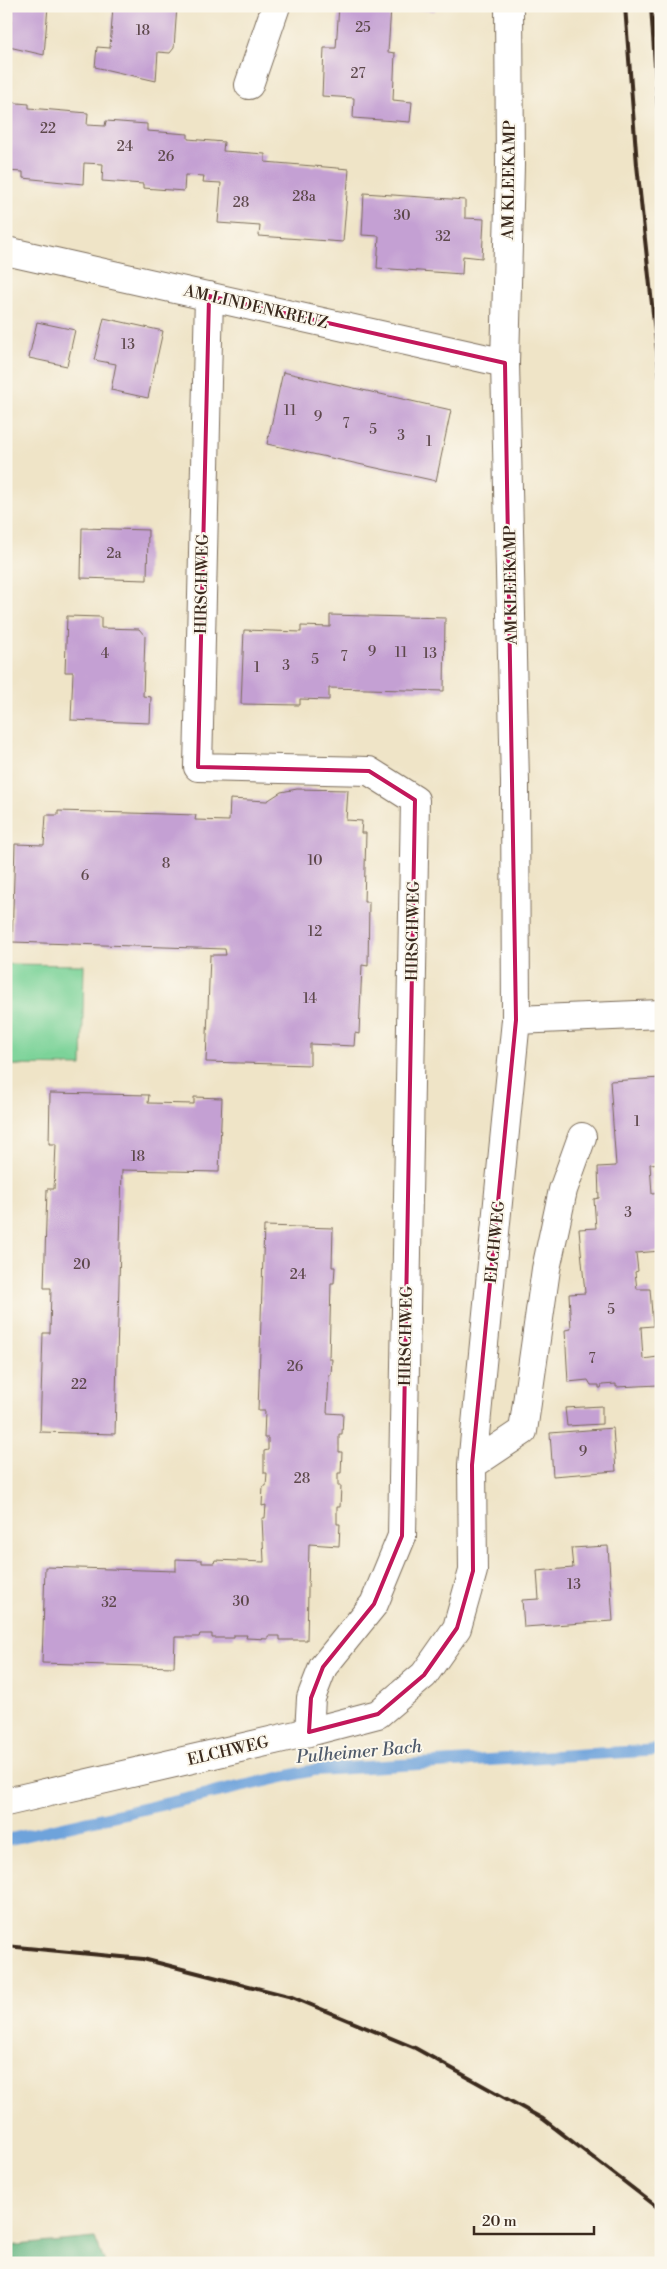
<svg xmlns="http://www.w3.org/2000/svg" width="667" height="2269" viewBox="0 0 667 2269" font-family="'Libre Bodoni',serif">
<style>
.green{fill:#7bd399;stroke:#5b7e5c}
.forest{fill:#64b581;stroke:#507050}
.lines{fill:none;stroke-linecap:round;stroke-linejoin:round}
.stream{stroke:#6ea3db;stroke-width:12}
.building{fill:#c4a0d3}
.minor-casing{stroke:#7a6b59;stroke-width:30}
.minor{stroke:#fff;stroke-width:28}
.rail{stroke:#3b2a1e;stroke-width:4}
.marked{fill:none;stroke:#c2185b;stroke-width:4;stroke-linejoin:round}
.labels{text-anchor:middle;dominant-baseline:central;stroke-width:4;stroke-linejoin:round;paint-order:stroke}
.number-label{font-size:14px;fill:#5d484b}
.street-label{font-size:16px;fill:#3b2a1e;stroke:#fbf7ec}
.water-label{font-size:18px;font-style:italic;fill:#4f5a6a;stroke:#fbf7ec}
</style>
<rect width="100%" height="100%" fill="#fbf7ec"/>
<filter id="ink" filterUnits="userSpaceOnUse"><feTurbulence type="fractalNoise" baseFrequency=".02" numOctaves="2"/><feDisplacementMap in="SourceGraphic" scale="10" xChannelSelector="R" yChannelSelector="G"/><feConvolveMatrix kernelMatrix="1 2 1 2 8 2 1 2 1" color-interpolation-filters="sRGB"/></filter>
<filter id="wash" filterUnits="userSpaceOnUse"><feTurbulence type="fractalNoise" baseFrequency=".0096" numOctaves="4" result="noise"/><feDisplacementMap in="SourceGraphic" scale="20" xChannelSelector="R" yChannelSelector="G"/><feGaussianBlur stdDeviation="1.12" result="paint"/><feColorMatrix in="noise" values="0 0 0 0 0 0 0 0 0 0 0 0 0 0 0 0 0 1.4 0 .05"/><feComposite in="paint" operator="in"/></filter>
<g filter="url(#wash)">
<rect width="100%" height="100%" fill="#efe4c7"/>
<!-- green -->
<path class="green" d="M 6,964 L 84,965 L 82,1066 L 6,1065 Z"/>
<!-- forest -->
<path class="forest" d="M 95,2238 L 105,2263 L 6,2263 L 6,2246 Z"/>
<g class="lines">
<!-- stream -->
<path class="stream" d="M 6,1840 L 314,1770 L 661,1750"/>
</g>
<g id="blocks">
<!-- building -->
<path class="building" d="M 12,6 L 48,6 L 44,55 L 9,47 Z
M 113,6 L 177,6 L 174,48 L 170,53 L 158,52 L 156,81 L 95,67 L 97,47 L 110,48 Z
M 339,6 L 435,6 L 435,11 L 391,8 L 388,52 L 395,53 L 393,100 L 412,102 L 410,122 L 353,118 L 354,98 L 322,96 L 324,48 L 336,48 Z
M 6,102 L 29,104 L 29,108 L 88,113 L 87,125 L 105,126 L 106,121 L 147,124 L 147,131 L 188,134 L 188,139 L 224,142 L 223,151 L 265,154 L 265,162 L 349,169 L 343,242 L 259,236 L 260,226 L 218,223 L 221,183 L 203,182 L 204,176 L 185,175 L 184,191 L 143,188 L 143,184 L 102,181 L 103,164 L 84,163 L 83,184 L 23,178 L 23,172 L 6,171 Z
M 364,193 L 465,200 L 465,218 L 484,219 L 482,258 L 463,256 L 462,274 L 377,268 L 379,236 L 362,235 Z
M 104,318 L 163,331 L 148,398 L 111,390 L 116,364 L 94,360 Z
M 37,322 L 75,330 L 67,366 L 29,358 Z
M 283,372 L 451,410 L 436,481 L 267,444 Z
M 82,528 L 148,530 L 147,580 L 81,578 Z
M 330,615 L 445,618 L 444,691 L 329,688 L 329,700 L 300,699 L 300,705 L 241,704 L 244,630 L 301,632 L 301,626 L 330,627 Z
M 67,616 L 101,617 L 101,628 L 139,629 L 145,636 L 143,696 L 151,697 L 150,723 L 71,720 L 73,672 L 65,672 Z
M 297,789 L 348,790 L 346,820 L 362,821 L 361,833 L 366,833 L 364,902 L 369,902 L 368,966 L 362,965 L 359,1034 L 355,1033 L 354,1046 L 310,1044 L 310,1065 L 206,1062 L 210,955 L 226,955 L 225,949 L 12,942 L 15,844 L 44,845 L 46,815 L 58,815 L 58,811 L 130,813 L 196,815 L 195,820 L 229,821 L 230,799 L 267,801 L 281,792 Z
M 661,1078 L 661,1163 L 650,1164 L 652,1194 L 661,1193 L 661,1251 L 636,1253 L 638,1271 L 635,1272 L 637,1289 L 650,1289 L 653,1326 L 641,1327 L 643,1359 L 658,1357 L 659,1385 L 616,1387 L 616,1384 L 602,1385 L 601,1388 L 599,1388 L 599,1385 L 591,1385 L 588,1380 L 568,1382 L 565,1330 L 571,1329 L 569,1294 L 585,1293 L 579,1229 L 596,1228 L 594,1199 L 599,1198 L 598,1167 L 616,1166 L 610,1081 Z
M 50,1093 L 149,1095 L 148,1103 L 194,1104 L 194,1097 L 222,1098 L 219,1172 L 122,1170 L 115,1434 L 40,1432 L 43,1333 L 50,1333 L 51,1288 L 44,1288 L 47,1189 L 54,1189 L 56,1144 L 49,1144 Z
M 264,1226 L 333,1228 L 332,1267 L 335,1267 L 334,1283 L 331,1283 L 329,1359 L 332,1359 L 331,1375 L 329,1375 L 327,1413 L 343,1414 L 342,1434 L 339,1434 L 339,1452 L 342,1452 L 341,1473 L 338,1473 L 338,1486 L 341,1486 L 340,1507 L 337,1507 L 337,1524 L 340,1524 L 339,1546 L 309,1544 L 307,1640 L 280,1640 L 280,1636 L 268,1636 L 268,1639 L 246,1638 L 247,1635 L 234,1635 L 234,1638 L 212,1638 L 212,1634 L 200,1634 L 199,1637 L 175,1637 L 174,1667 L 42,1663 L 45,1567 L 176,1571 L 176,1559 L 202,1560 L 202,1563 L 214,1563 L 215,1560 L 264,1562 L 262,1518 L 265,1518 L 266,1505 L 262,1506 L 263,1486 L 266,1486 L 267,1473 L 264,1473 L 264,1451 L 268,1450 L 268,1438 L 264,1438 L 265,1411 L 258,1411 Z
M 602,1406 L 602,1424 L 567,1426 L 565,1408 Z
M 613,1428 L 616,1471 L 553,1476 L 550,1433 Z
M 608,1546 L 613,1621 L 524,1627 L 522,1600 L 539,1599 L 537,1571 L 573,1568 L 571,1548 Z"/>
</g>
</g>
<g filter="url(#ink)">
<use href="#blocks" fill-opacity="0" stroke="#7a6b59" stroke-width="1"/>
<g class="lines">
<defs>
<path id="minor" d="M 249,85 L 276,6
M 6,251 L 505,363
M 209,296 L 198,767 L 369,771 L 415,800 L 402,1536 L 374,1604 L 323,1667 L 311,1698 L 309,1732
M 516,1020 L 661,1014
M 472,1465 L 523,1431 L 546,1269 L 563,1190 L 582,1137
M 6,1802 L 309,1732 L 378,1714 L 424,1675 L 457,1628 L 473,1571 L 472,1465 L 516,1020 L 515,782 L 505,363 L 510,165 L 509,6"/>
</defs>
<!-- minor casing -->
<use href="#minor" class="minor-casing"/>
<!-- minor -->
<use href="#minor" class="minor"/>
<!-- rail -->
<path class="rail" d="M 625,6 L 637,165 L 661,388
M 651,6 L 661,153
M 6,1946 L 143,1959 L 292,1997 L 415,2048 L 543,2119 L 661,2210"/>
</g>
</g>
<!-- marked area -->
<path class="marked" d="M 209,296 L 505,363 L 516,1020 L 472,1465 L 473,1571 L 457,1628 L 424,1675 L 378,1714 L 309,1732 L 311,1698 L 323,1667 L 374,1604 L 402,1536 L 415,800 L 369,771 L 198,767 Z"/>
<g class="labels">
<!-- number labels -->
<g class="number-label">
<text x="363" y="28">25</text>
<text x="143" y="31">18</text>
<text x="358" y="74">27</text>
<text x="48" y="129">22</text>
<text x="125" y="147">24</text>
<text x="166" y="157">26</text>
<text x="304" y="197">28a</text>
<text x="241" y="203">28</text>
<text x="402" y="216">30</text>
<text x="443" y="237">32</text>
<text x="128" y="345">13</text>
<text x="290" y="411">11</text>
<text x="318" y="417">9</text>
<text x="346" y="424">7</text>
<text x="373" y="430">5</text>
<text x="401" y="436">3</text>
<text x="429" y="442">1</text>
<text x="114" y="554">2a</text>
<text x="372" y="652">9</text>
<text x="401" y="653">11</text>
<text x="105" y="654">4</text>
<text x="430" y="654">13</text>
<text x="344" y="657">7</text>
<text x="315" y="660">5</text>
<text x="286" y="666">3</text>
<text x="257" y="668">1</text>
<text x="315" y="861">10</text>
<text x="166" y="864">8</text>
<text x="85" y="876">6</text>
<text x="315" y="932">12</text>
<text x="310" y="999">14</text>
<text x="637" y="1122">1</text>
<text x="138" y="1157">18</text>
<text x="628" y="1213">3</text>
<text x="82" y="1265">20</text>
<text x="298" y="1275">24</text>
<text x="611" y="1310">5</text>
<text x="592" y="1359">7</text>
<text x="295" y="1367">26</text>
<text x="79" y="1385">22</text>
<text x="583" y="1452">9</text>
<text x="302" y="1479">28</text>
<text x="574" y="1585">13</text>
<text x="241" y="1602">30</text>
<text x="109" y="1603">32</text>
</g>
<!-- street labels -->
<g class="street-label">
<text transform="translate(509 180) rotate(-89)">AM KLEEKAMP</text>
<text transform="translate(256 307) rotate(13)">AM LINDENKREUZ</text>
<text transform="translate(202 584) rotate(-89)">HIRSCHWEG</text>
<text transform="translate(511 585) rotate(-91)">AM KLEEKAMP</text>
<text transform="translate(413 931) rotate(-89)">HIRSCHWEG</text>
<text transform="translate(495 1242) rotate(-84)">ELCHWEG</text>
<text transform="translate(406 1336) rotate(-89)">HIRSCHWEG</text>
<text transform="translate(228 1751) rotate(-13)">ELCHWEG</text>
</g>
<!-- water labels -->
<g class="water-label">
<text transform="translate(359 1752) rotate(-5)">Pulheimer Bach</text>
</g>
</g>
<!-- margin -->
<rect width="667" height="2269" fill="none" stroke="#fbf7ec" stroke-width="25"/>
<!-- scale -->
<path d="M474 2226v8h120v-8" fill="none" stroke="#3b2a1e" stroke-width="2.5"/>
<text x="482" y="2226" font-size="15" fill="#3b2a1e" stroke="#fbf7ec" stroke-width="4" paint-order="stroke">20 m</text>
</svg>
